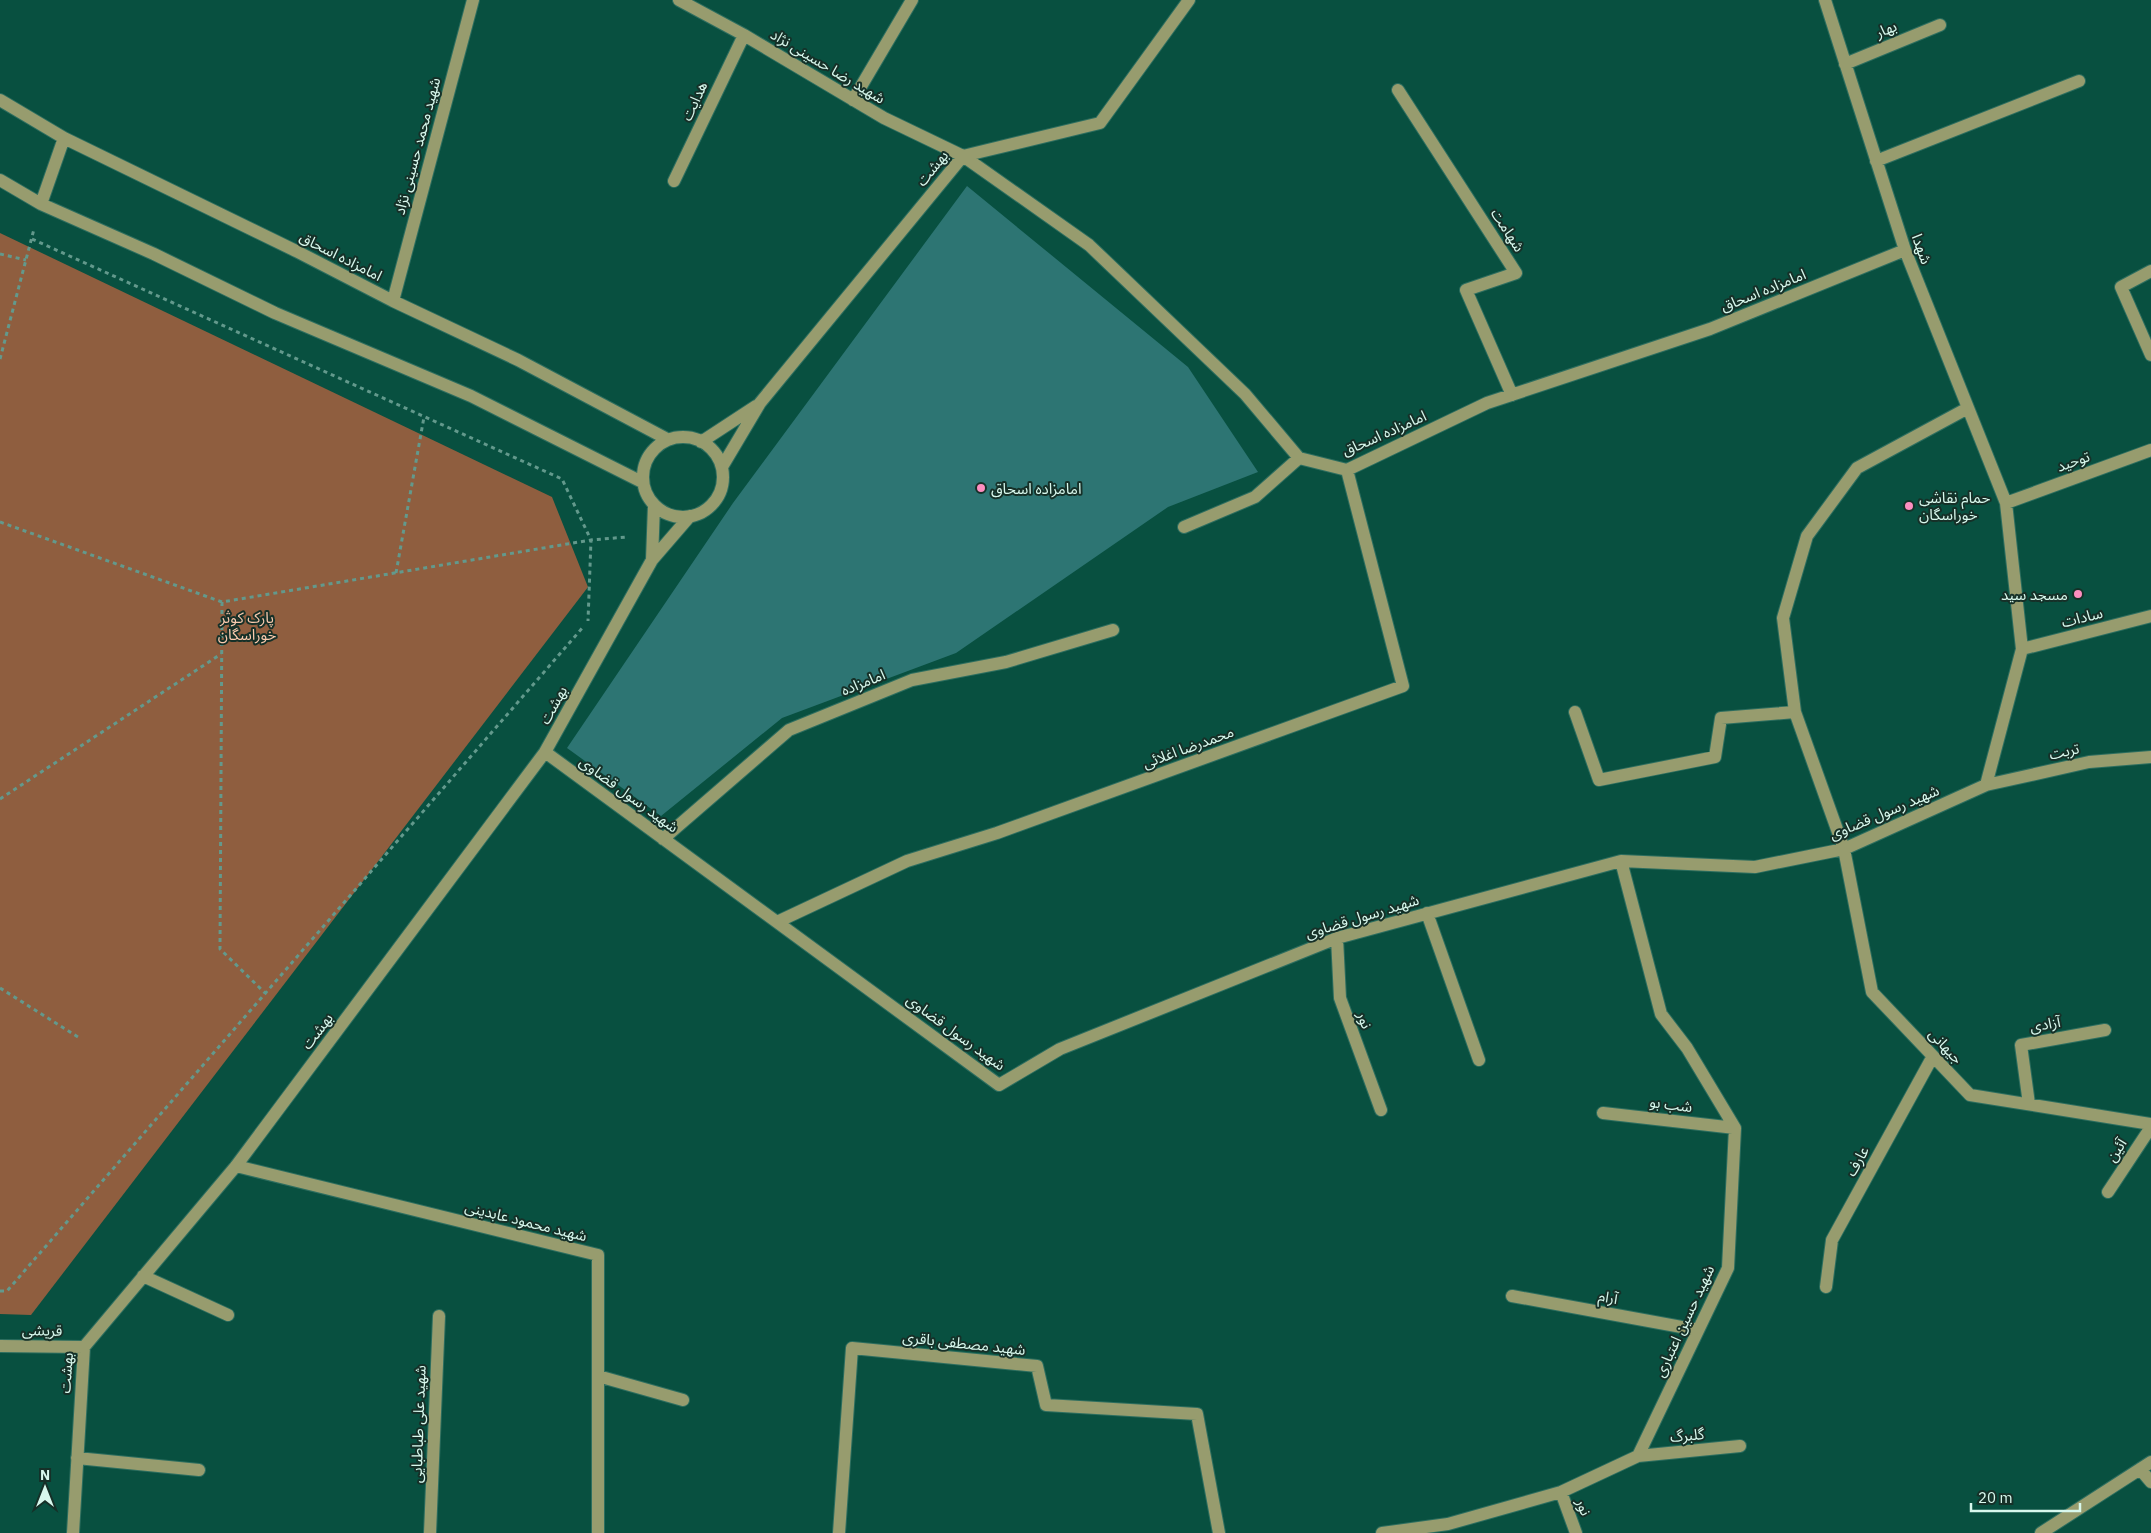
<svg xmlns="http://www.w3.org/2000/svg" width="2151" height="1533" viewBox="0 0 2151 1533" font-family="'IBM Plex Sans','Noto Sans Arabic',sans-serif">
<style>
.green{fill:#8f5e3f}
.building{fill:#2d7573}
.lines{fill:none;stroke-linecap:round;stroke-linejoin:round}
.minor-casing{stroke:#2d6e5f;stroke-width:14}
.path{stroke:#63998c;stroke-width:3;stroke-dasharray:4 4;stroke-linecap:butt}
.minor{stroke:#979c6e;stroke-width:12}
.poi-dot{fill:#fd8ec0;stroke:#163028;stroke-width:2}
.labels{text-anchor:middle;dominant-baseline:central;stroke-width:4;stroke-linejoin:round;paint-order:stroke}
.street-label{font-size:15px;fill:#d8f8ed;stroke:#163028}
.poi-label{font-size:15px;fill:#d8f8ed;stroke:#163028;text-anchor:start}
.park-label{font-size:15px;fill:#fbcbaf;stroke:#163028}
</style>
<rect width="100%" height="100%" fill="#085040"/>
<!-- green -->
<path class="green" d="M 0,233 L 552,497 L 588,587 L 31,1315 L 0,1314 Z"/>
<!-- building -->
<path class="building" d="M 967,186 L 1188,367 L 1258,472 L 1168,507 L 956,653 L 782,718 L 661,816 L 567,748 L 733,503 Z"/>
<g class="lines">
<defs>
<path id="minor" d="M 679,0 L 744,35 L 884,118 L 963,156 L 1089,245 L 1245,394 L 1299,458 L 1347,470 L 1487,403 L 1710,329 L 1905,250
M 1845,64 L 1940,25
M 1398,90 L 1516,273 L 1466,290 L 1512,395
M 0,100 L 64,138 L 296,251 L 393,301 L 518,360 L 667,439
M 853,100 L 912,0
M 1876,161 L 2079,81
M 0,180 L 41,204 L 154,254 L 275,313 L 471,396 L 642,482
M 674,181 L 744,35
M 41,204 L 64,138
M 2151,271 L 2121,287 L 2151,355
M 393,301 L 473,0
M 1968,408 L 1857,468 L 1807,536 L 1783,618 L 1795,712 L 1844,849 L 1872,992 L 1970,1095 L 2151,1124
M643 477a40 40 0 1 1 80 0a40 40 0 1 1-80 0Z
M 701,442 L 756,406
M 722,467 L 760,403 L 963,156 L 1100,123 L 1189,0
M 2006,503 L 2151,450
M 1184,527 L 1255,497 L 1299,458
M 652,560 L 654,505
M 2022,649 L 2151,616
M 1575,712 L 1599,780 L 1715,757 L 1721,718 L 1795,712
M 545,752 L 999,1085 L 1060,1049 L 1337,938 L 1621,861 L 1755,867 L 1844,849 L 1986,785 L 2022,649 L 2006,503 L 1905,250 L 1825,0
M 1986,785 L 2089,762 L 2151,757
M 663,839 L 789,730 L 912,680 L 1006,662 L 1113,630
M 1427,913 L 1479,1060
M 777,922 L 907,861 L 997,833 L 1403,686 L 1347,470
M 1337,938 L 1340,998 L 1381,1110
M 2029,1104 L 2021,1045 L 2105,1030
M 1603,1113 L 1735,1128
M 236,1166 L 598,1255 L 598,1533
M 2108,1192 L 2151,1127
M 143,1276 L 228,1315
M 1826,1287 L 1832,1240 L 1933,1056
M 1512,1296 L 1698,1330
M 0,1346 L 84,1347
M 598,1376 L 683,1400
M 1638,1456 L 1740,1446
M 77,1458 L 199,1470
M 2140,1469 L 2151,1482
M 1561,1492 L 1576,1533
M 73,1533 L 84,1347 L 236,1166 L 545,752 L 652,560 L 690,516
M 430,1533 L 439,1316
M 839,1533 L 852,1348 L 1037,1366 L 1046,1405 L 1197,1414 L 1219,1533
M 1382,1533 L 1448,1524 L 1561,1492 L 1638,1456 L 1728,1268 L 1735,1128 L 1687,1048 L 1661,1014 L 1621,861
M 2041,1533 L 2151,1462"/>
</defs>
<!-- minor casing -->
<use href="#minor" class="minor-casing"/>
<!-- path -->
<path class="path" d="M 32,239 L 562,479 L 591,540 L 588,621
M 0,254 L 26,260
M 0,359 L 34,229
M 0,522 L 222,602 L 591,540 L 627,537
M 396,573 L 424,417
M 222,602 L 220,949 L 265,993
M 0,799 L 221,654
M 0,988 L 78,1037
M 0,1291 L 7,1291 L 584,626"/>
<!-- minor -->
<use href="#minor" class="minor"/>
</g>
<!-- markers -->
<g class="poi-dot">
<circle cx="981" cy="488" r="5"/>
<circle cx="1909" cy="506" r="5"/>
<circle cx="2078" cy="594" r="5"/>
</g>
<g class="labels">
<!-- street labels -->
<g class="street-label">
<text transform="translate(1886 29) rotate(-23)">بهار</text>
<text transform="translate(828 66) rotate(31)">شهید رضا حسینی نژاد</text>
<text transform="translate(694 101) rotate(-65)">هدایت</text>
<text transform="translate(417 146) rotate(-75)">شهید محمد حسینی نژاد</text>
<text transform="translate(932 168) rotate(-51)">بهشت</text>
<text transform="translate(1508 230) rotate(57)">شهامت</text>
<text transform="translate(1922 249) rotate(70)">شهدا</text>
<text transform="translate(341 256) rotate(27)">امامزاده اسحاق</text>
<text transform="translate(1763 290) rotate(-22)">امامزاده اسحاق</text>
<text transform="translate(1384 433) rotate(-24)">امامزاده اسحاق</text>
<text transform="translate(2073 461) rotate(-20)">توحید</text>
<text transform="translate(2082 617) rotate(-14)">سادات</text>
<text transform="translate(863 682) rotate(-22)">امامزاده</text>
<text transform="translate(553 705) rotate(-61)">بهشت</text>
<text transform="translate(1188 747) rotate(-20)">محمدرضا اغلائی</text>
<text transform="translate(2064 751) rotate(-13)">تربت</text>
<text transform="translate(629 794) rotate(36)">شهید رسول قضاوی</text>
<text transform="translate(1884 812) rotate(-23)">شهید رسول قضاوی</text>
<text transform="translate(1362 916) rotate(-17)">شهید رسول قضاوی</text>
<text transform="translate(1365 1020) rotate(70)">نور</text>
<text transform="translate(2045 1024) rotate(-10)">آزادی</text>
<text transform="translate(317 1031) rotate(-53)">بهشت</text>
<text transform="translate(956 1032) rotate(36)">شهید رسول قضاوی</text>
<text transform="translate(1946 1046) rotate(47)">جیهانی</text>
<text transform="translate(1671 1104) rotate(7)">شب بو</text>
<text transform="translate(2116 1150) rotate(-57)">آئین</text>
<text transform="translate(1857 1161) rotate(-61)">عارف</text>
<text transform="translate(526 1221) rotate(14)">شهید محمود عابدینی</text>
<text transform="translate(1608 1297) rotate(10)">آرام</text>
<text transform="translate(1684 1321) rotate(-65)">شهید حسین اعتباری</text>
<text transform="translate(42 1330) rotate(1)">قریشی</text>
<text transform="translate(964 1343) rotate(6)">شهید مصطفی باقری</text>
<text transform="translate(66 1373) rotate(-86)">بهشت</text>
<text transform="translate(418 1424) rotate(-88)">شهید علی طباطبایی</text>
<text transform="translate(1687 1435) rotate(-5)">گلبرگ</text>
<text transform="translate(1584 1507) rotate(69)">نور</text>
</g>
<!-- poi labels -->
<g class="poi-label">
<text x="991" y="488">امامزاده اسحاق</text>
<text x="1919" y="497">حمام نقاشی<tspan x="1919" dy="17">خوراسگان</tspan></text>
<text x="2068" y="594" text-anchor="end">مسجد سید</text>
</g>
<!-- park labels -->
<g class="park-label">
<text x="247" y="617">پارک کوثر<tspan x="247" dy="17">خوراسگان</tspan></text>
</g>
</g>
<!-- north arrow -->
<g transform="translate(45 1488)" stroke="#163028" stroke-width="4" paint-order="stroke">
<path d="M0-4L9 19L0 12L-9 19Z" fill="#d8f8ed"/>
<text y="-8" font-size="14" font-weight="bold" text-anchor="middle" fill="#d8f8ed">N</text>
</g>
<!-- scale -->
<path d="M1971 1503v8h109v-8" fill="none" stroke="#d8f8ed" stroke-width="2.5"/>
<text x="1978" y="1503" font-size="15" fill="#d8f8ed" stroke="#163028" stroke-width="4" paint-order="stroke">20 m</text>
</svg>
